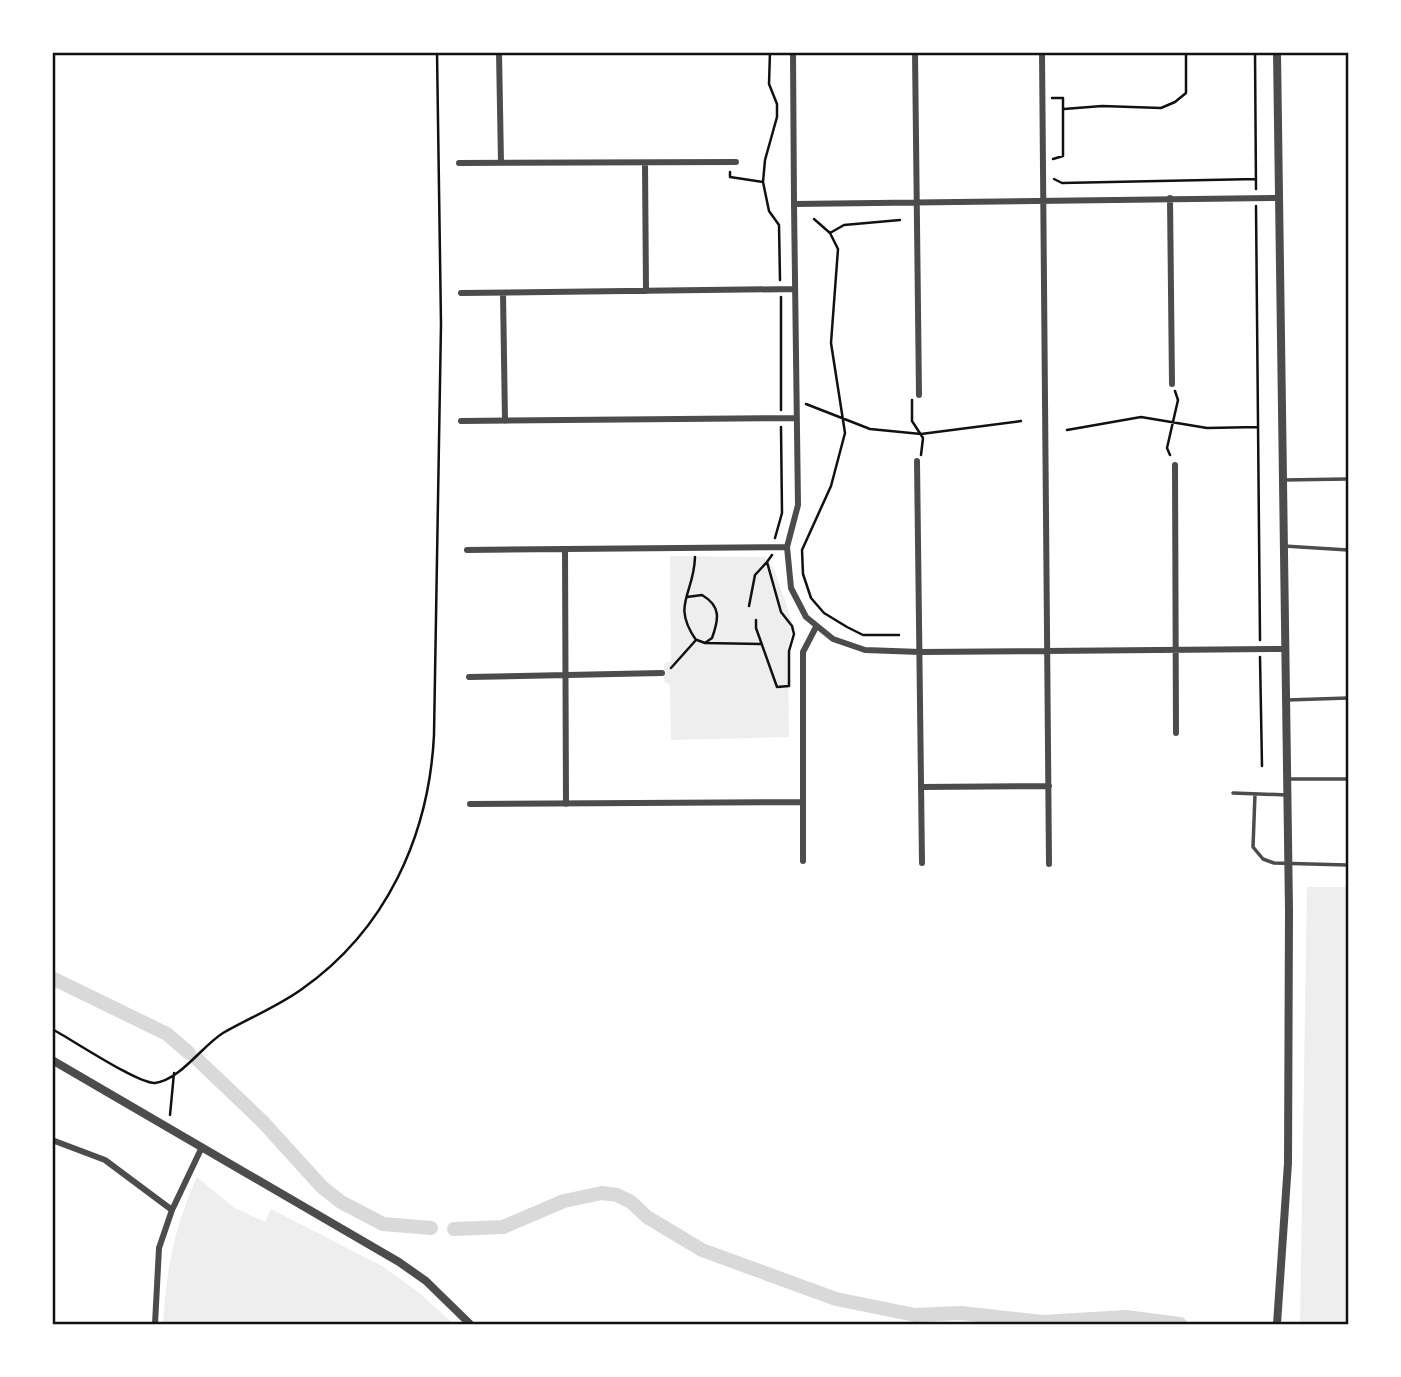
<svg xmlns="http://www.w3.org/2000/svg" width="1401" height="1377" viewBox="0 0 1401 1377" font-family="'Fira Sans Condensed',sans-serif">
<style>
.green{fill:#eee}
.lines{fill:none;stroke-linecap:round;stroke-linejoin:round}
.canal{stroke:#d9d9d9;stroke-width:14}
.path{stroke:#111;stroke-width:2.5}
.service{stroke:#4c4c4c;stroke-width:3.5}
.minor{stroke:#4c4c4c;stroke-width:6}
.tertiary{stroke:#4c4c4c;stroke-width:8}
.neatline{fill:none;stroke:#111;stroke-width:2.5}
</style>
<rect width="100%" height="100%" fill="#fff"/>
<!-- green -->
<path class="green" d="M 670,556 L 765,557 L 774,569 L 794,627 L 788,645 L 789,737 L 671,740 L 670,685 L 664,681 L 664,664 L 671,661 Z
M 1307,887 L 1348,887 L 1348,1324 L 1300,1324 Z
M 197,1177 L 233,1207 L 265,1222 L 271,1209 L 382,1266 L 418,1292 L 454,1324 L 163,1324 C 167,1267 173,1231 197,1177 Z"/>
<g class="lines">
<!-- canal -->
<path class="canal" d="M 52,978 L 167,1034 L 189,1053
M 198,1060 L 262,1121 L 322,1187 L 341,1202 L 383,1224 L 431,1228
M 454,1229 L 503,1227 L 564,1201 L 602,1193 L 617,1195 L 631,1202 L 647,1217 L 702,1250 L 836,1299 L 915,1315 L 961,1313 L 1042,1322 L 1126,1317 L 1180,1324"/>
<!-- path -->
<path class="path" d="M 770,52 L 769,84 L 777,104 L 777,117 L 765,160 L 763,182 L 769,211 L 779,225 L 780,280
M 1255,52 L 1256,189
M 1052,98 L 1063,98 L 1063,156 L 1053,159
M 1064,109 L 1102,106 L 1161,108 L 1175,102 L 1186,93 L 1186,52
M 730,172 L 730,177 L 763,182
M 1054,179 L 1062,183 L 1256,179
M 1256,206 L 1260,640
M 814,219 L 830,233 L 838,249 L 831,343 L 845,433 L 831,486 L 802,550 L 803,574 L 811,598 L 824,613 L 847,627 L 863,635 L 899,635
M 830,233 L 844,225 L 900,220
M 781,297 L 781,410
M 912,400 L 912,421 L 923,438 L 921,455
M 806,404 L 870,429 L 921,434 L 1021,421
M 1067,430 L 1141,417 L 1207,428 L 1258,427
M 1170,455 L 1167,448 L 1178,400 L 1175,391
M 775,538 L 782,513 L 781,427
M 767,562 L 772,555
M 687,597 L 702,595 C 721,606 719,619 712,638 L 705,643 L 697,640
M 749,606 L 755,575 L 767,562 L 781,612 L 792,626 L 794,634 L 789,651 L 789,686 L 777,687 L 756,628 L 756,620
M 705,643 L 761,644
M 1260,657 L 1262,766
M 671,668 L 696,640 C 671,604 694,595 695,557
M 52,1029 C 71,1039 138,1084 155,1083 C 180,1080 202,1046 223,1033 C 249,1018 277,1007 302,989 C 386,930 429,836 434,735 L 441,324 L 437,52
M 170,1115 L 174,1073"/>
<!-- service -->
<path class="service" d="M 1283,480 L 1348,479
M 1284,546 L 1348,550
M 1287,700 L 1348,698
M 1289,779 L 1348,779
M 1233,793 L 1287,795
M 1255,794 L 1253,847 L 1263,859 L 1274,863 L 1347,865"/>
<!-- minor -->
<path class="minor" d="M 499,52 L 501,163
M 793,52 L 794,204
M 915,52 L 919,395
M 1042,52 L 1049,864
M 459,163 L 736,162
M 645,163 L 646,291
M 1170,198 L 1172,384
M 1279,198 L 794,204 L 798,505 L 787,547 L 791,588 L 806,617 L 833,639 L 865,650 L 920,652 L 1284,649
M 461,293 L 795,289
M 503,293 L 505,421
M 461,421 L 796,418
M 917,461 L 922,863
M 1175,465 L 1176,733
M 565,549 L 566,804
M 467,550 L 787,547
M 469,677 L 662,673
M 921,787 L 1049,786
M 470,804 L 803,802
M 803,861 L 803,652 L 816,627
M 52,1140 L 105,1160 L 172,1210
M 155,1324 L 159,1248 L 172,1210 L 202,1147"/>
<!-- tertiary -->
<path class="tertiary" d="M 1277,52 L 1289,910 L 1288,1163 L 1277,1324
M 52,1060 L 399,1262 L 426,1281 L 470,1324"/>
</g>
<!-- border -->
<rect width="1401" height="1377" fill="none" stroke="#ffffff" stroke-width="108"/>
<rect x="54" y="54" width="1293" height="1269" class="neatline"/>
</svg>
